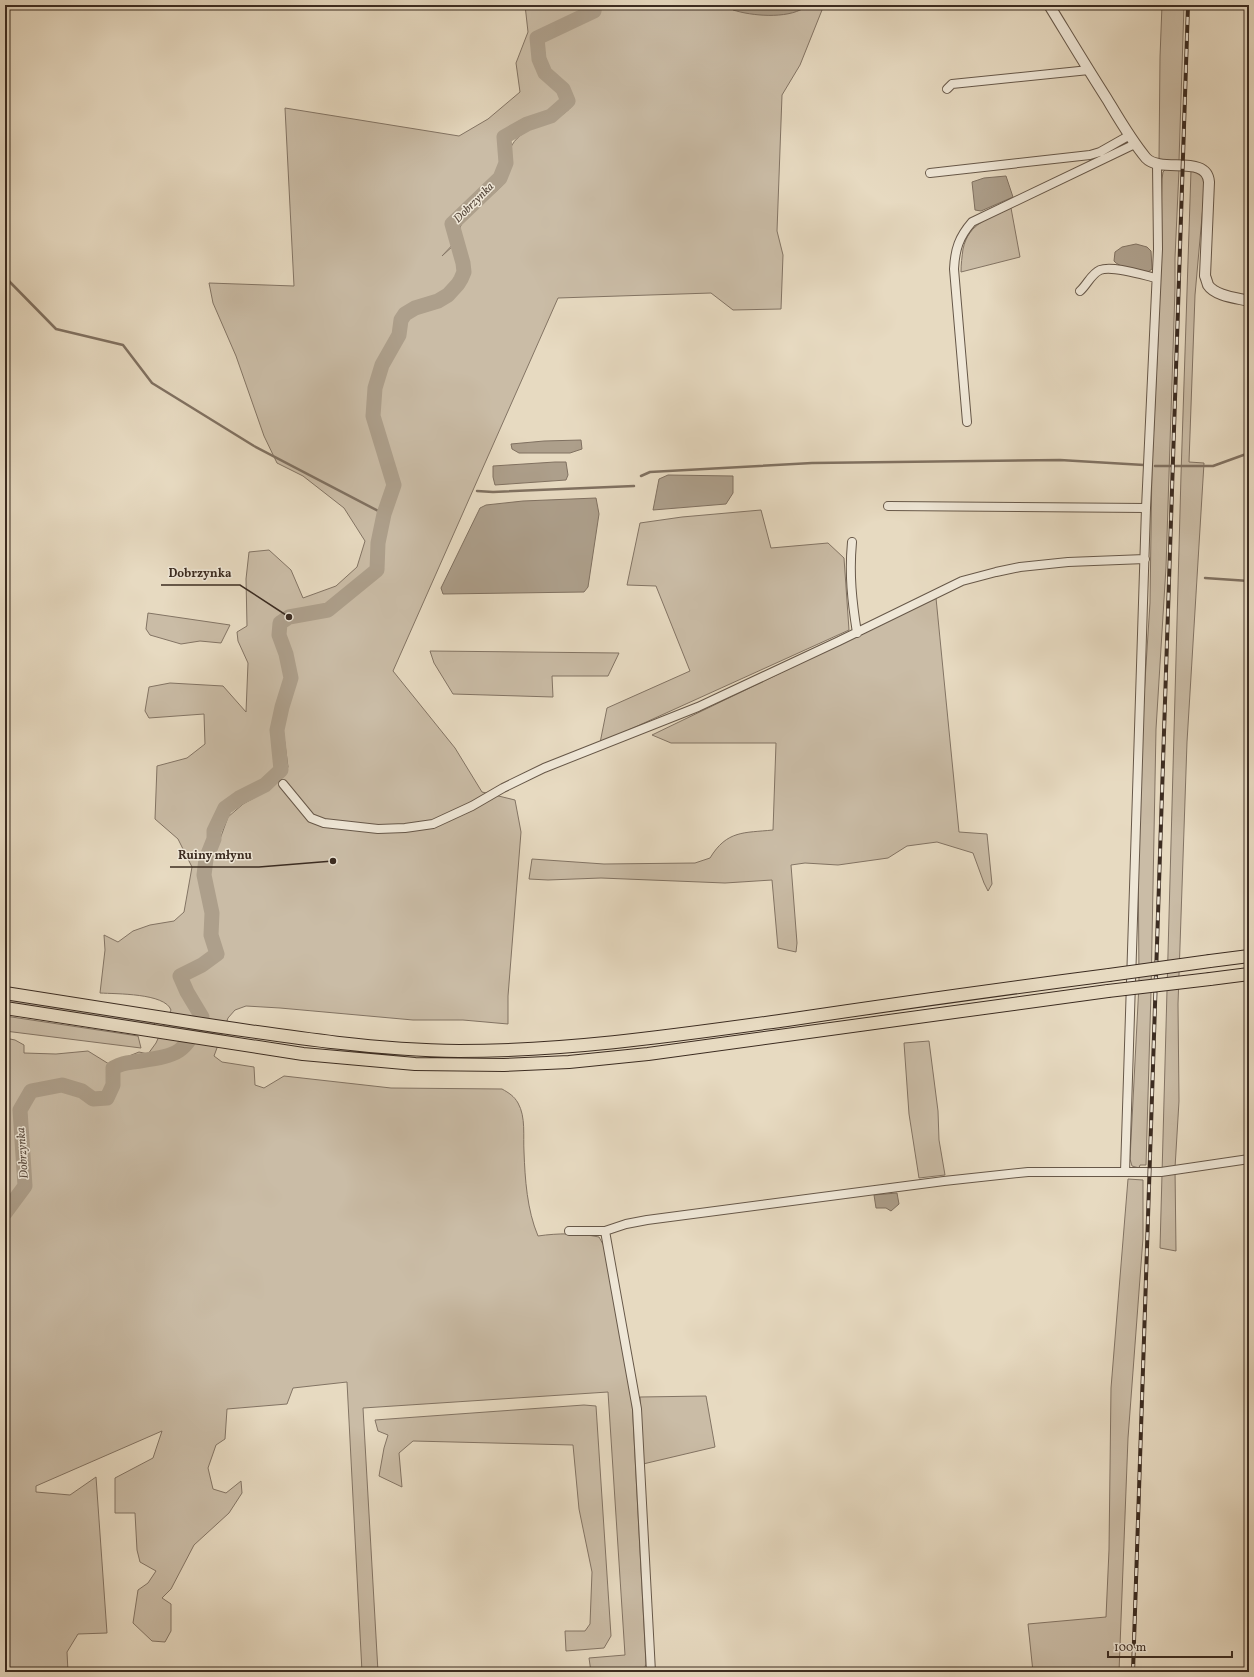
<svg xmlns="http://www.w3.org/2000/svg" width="1254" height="1677" viewBox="0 0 1254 1677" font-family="Vollkorn,serif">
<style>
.green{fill:#cabca6;stroke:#837464;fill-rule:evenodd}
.water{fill:#ad9f8b;stroke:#807161}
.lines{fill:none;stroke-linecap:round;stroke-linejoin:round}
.stream{stroke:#807161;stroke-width:2.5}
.river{stroke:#ad9f8b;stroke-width:15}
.minor-casing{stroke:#675849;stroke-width:10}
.tertiary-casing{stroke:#675849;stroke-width:12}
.primary-casing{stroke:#3c2c21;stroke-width:14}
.minor{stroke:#efe7d7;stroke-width:8}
.tertiary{stroke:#efe7d7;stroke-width:10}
.primary{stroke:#e7dac1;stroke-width:12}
.rail-casing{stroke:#3c2c21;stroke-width:4}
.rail{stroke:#efe7d7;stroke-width:2.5;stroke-dasharray:8;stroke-linecap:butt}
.primary-bridge-casing{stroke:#3c2c21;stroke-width:14;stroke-linecap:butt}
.primary-bridge{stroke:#e7dac1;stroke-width:12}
.labels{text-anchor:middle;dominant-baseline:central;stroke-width:3;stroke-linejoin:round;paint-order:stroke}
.water-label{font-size:12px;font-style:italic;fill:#58493c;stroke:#efe7d7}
.leader{fill:none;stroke:#3c2c21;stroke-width:1.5}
.callout-dot{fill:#3c2c21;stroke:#efe7d7;stroke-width:1.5}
.callout-label{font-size:12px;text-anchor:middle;font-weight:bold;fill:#3c2c21;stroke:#efe7d7;stroke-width:3;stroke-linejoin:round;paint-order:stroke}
</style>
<rect width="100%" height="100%" fill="#e7dac1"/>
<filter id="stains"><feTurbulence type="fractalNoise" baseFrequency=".005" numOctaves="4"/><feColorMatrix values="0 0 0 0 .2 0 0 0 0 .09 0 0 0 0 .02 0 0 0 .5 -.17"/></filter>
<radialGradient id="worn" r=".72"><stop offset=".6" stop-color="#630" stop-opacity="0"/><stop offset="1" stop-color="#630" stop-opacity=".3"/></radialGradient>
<!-- green -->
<path class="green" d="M 525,5 L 824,5 L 800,65 L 782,95 L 777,231 L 783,255 L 781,309 L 733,310 L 711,293 L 558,298 L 393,671 L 455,748 L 482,792 L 515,800 L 521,832 L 508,996 L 508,1024 L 463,1020 L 413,1020 L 280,1008 L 246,1006 L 235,1010 L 228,1018 L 214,1056 L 222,1062 L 254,1067 L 255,1085 L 264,1088 L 284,1076 L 391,1088 L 502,1089 C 509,1093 514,1096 518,1103 C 526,1117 523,1136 524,1152 C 525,1179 527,1210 538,1236 C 558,1233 579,1233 599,1237 L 604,1246 L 632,1400 L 646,1664 L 643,1672 L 591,1672 L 589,1658 L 625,1655 L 608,1392 L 363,1408 L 378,1672 L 362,1672 L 347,1382 L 293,1388 L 287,1404 L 227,1409 L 225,1439 L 216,1445 L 208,1468 L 213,1489 L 226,1493 L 241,1481 L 242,1493 L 229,1513 L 194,1545 L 171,1589 L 162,1598 L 171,1604 L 171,1631 L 165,1642 L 152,1641 L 133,1623 L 138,1590 L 148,1583 L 156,1571 L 140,1562 L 137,1550 L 135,1513 L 115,1513 L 115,1478 L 153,1458 L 162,1431 L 36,1486 L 36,1492 L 70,1495 L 96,1477 L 107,1633 L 78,1634 L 67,1652 L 68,1672 L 5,1672 L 5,1038 L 15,1040 L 24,1045 L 24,1053 L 56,1054 L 88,1051 L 109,1064 L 139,1052 L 148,1054 L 156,1043 L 171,1010 C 165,993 116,994 100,993 L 105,950 L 104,935 L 118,942 L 133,931 L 150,925 L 174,921 L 184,912 L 192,867 L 178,839 L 155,819 L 157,766 L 187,758 L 205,744 L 204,714 L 149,718 L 145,711 L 149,687 L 170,683 L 223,686 L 246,712 L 248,663 L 238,641 L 237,632 L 247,626 L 246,579 L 249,552 L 269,550 L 291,570 L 303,598 L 336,586 L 357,567 L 365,541 L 344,508 L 303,476 L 277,463 L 264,436 L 236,356 L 213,303 L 209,283 L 294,286 L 285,108 L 459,136 L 488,119 L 520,92 L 516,63 L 528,32 ZM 538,39 L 544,43 C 544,54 547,68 553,77 C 561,89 574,86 572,106 C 557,125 524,124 512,145 C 505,156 513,170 504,183 C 492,199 462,211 459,232 C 456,252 474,268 460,287 C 447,307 419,304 404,321 L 404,330 L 400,342 L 384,372 L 378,400 L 378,418 L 397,476 L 393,496 L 384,522 L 381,567 L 376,575 L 330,612 L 289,622 L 283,631 L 295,676 L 286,708 L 283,729 L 288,767 L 283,776 L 268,790 L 243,804 L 228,817 L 212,861 L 209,875 L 213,892 L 208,894 L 204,875 L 206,859 L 214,839 L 214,831 L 225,808 L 239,798 L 265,785 L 281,770 L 277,730 L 282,707 L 276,708 C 285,690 288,673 283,653 C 279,641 275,636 277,623 L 286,617 L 332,603 L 373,568 L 374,541 L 381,513 L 391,484 L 369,416 L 372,388 L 379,365 L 396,334 L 397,319 L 402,314 L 412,308 L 435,300 L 444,294 L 455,284 L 460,271 L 454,245 L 442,256 L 456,241 L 452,224 L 500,178 L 506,163 L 504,137 L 527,124 L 551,116 L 568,101 L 563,89 L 545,73 Z
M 1162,5 L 1184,5 L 1179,161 L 1159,160 L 1160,57 Z
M 1166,169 L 1179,170 L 1175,258 L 1175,289 L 1166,567 L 1156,729 L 1151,992 L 1146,1165 L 1140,1165 L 1139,1168 L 1132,1166 L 1130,1159 L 1139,984 L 1138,835 L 1143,712 L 1150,603 L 1152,463 L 1158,340 L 1162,179 L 1163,172 Z
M 1191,170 L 1202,174 L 1205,183 L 1195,295 L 1189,462 L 1204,463 L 1187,742 L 1178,1004 L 1179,1101 L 1175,1168 L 1176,1251 L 1160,1248 L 1181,475 Z
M 1011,208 L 1020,257 L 961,272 C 961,264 962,257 963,249 C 969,222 989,219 1011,208 Z
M 761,510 L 771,548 L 828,543 L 844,558 L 849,630 L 600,743 L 607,708 L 690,671 L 656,586 L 627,585 L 640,523 L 682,517 Z
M 936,598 L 959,832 L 987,834 L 992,884 L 988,891 L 984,883 L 973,853 L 937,842 L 907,846 L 888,858 L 838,865 L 805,863 L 791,865 L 797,943 L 796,952 L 778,948 L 772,880 L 725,883 L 601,878 L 548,880 L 529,879 L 532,859 L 604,864 L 695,863 L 710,858 C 727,830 744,833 773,830 L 776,743 L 671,743 L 652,735 Z
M 148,613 L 230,625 L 221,643 L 200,641 L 181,644 L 150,635 L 146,629 Z
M 430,651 L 619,653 L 608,676 L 552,676 L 553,697 L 453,694 L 434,663 Z
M 5,998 L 156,1021 L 153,1026 L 5,1003 Z
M 5,1016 L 138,1036 L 141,1048 L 5,1031 Z
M 929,1041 L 938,1111 L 939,1140 L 945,1175 L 919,1178 L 909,1114 L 904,1043 Z
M 1128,1179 L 1143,1180 L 1143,1238 L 1128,1438 L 1119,1672 L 1033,1672 L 1028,1624 L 1106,1617 L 1109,1550 L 1111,1388 Z
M 706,1396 L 715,1447 L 643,1464 L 640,1397 Z
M 584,1405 L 596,1406 L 611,1636 L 604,1648 L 566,1651 L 565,1631 L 585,1631 L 590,1624 L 592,1572 L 579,1509 L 573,1445 L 413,1441 L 399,1453 L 402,1487 L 379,1476 L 384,1448 L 388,1435 L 378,1431 L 375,1420 Z
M 445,1668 L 445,1672 L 391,1672 Z"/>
<!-- water -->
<path class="water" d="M 734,5 L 805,5 L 804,8 C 786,19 752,16 733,10 Z
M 1006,176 L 1013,197 L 981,211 L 975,210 L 972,182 L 984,178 Z
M 1136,244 L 1147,247 L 1151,251 L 1152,269 L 1148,272 C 1140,272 1118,267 1114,261 L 1115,252 L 1122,247 Z
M 581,440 L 582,449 L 570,453 L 519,453 L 512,449 L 511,444 L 544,441 Z
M 555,462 L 566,462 L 568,475 L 566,480 L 495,485 L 493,477 L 493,466 Z
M 668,475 L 733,476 L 733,493 L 726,504 L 653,510 L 659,479 Z
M 596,498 L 599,514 L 588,587 L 584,592 L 443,594 L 441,588 L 480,508 L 486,505 L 523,501 Z
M 897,1193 L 899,1204 L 891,1211 L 886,1208 L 876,1208 L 874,1195 Z"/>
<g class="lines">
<!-- stream -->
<path class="stream" d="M 5,277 L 56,329 L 123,345 L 152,383 L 254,446 L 384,514
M 1155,466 L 1213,466 L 1249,453
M 641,476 L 650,472 L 812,463 L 1060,460 L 1144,465
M 477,491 L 493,492 L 634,486
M 1205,578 L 1249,581"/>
<!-- river -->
<path class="river" d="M 5,1213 L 25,1186 L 20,1110 L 31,1091 L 62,1085 L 82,1091 L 93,1099 L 107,1098 L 113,1085 L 113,1068 C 124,1062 128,1063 140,1061 C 179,1055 184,1054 202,1017 L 187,992 L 180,976 L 202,965 L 217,954 L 211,935 L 212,913 L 204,875 L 206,859 L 214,839 L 214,831 L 225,808 L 239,798 L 265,785 L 281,770 L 277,730 L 282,707 L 291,678 L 286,654 L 279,635 L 280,623 L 289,617 L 328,610 L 377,570 L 378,543 L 384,514 L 394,485 L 373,416 L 375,388 L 382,365 L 399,335 L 401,320 L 405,314 L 415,308 L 438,301 L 448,295 L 458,284 L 461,279 L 464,272 L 463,263 L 452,224 L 500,178 L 506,163 L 504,137 L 527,124 L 551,116 L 568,101 L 563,89 L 545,73 L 539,59 L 537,38 L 594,11 L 595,5"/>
<defs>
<path id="minor" d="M 947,89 L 952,84 L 1089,70
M 930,173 L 1090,155 L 1100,152 L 1130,135
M 1080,291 C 1087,285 1091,274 1100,270 C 1112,265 1143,275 1156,278
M 967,422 L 954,269 C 955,249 959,237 972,222 L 1135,144
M 888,506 L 1146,508
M 852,542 C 849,574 852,601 857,633
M 283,784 L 311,818 L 324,823 L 378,829 L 405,828 L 433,824 L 472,806 L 503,788 L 544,768 L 698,707 L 839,641 L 962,581 L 996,572 L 1020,567 L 1068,562 L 1145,559
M 1125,1172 L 1146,508 L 1158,249 L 1157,164
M 569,1231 L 605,1231 L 637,1409 L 651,1672
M 605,1231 L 626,1224 L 647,1220 L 944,1181 L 1028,1172 L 1161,1172 L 1249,1159"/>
<path id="tertiary" d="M 1049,5 C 1068,36 1087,68 1107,99 C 1119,119 1131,140 1146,158 C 1161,174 1207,154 1209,182 L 1205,276 C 1206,278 1207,282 1208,285 C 1215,296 1237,298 1249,301"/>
<path id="primary" d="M 1210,961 L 1249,956
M 1210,979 L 1249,974
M 5,993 C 75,1004 145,1015 215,1026 C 296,1038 377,1050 459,1051 C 570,1051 678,1035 787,1020 C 894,1004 1001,989 1109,975
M 5,1008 L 303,1054 L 415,1064 L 504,1065 L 569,1062 L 648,1054 L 1108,991"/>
</defs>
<!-- minor casing -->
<use href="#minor" class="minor-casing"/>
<!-- tertiary casing -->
<use href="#tertiary" class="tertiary-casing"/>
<!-- primary casing -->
<use href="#primary" class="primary-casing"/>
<!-- minor -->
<use href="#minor" class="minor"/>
<!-- tertiary -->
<use href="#tertiary" class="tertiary"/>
<!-- primary -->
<use href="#primary" class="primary"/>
<defs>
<path id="rail" d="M 1133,1672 L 1188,5"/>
</defs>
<!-- rail casing -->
<use href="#rail" class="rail-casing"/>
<!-- rail -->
<use href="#rail" class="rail"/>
<defs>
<path id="primary-bridge" d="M 1109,975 L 1210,961
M 1108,991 L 1210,979"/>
</defs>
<!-- primary-bridge casing -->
<use href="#primary-bridge" class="primary-bridge-casing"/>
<!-- primary-bridge -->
<use href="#primary-bridge" class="primary-bridge"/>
</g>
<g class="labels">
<!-- water labels -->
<g class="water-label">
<text transform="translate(474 203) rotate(-45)">Dobrzynka</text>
<text transform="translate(23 1153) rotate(-94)">Dobrzynka</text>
</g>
</g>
<!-- callouts -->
<path class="leader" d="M289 617L240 585H161M333 861L259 867H170"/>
<g class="callout-dot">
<circle cx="289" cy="617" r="4"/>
<circle cx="333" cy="861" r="4"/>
</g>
<g class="callout-label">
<text x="200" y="577">Dobrzynka</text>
<text x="215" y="859">Ruiny młynu</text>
</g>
<!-- margin -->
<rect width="1254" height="1677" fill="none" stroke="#e7dac1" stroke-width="20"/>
<rect x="6" y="6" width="1242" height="1665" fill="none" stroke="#3c2c21" stroke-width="2"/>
<rect x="10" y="10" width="1234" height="1657" fill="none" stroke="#3c2c21"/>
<!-- scale -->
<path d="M1108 1651v6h124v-6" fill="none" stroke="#3c2c21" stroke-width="2"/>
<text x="1114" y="1651" font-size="12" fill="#3c2c21" stroke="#efe7d7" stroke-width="3" paint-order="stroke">100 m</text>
<rect width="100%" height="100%" filter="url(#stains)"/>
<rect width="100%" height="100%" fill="url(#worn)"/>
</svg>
